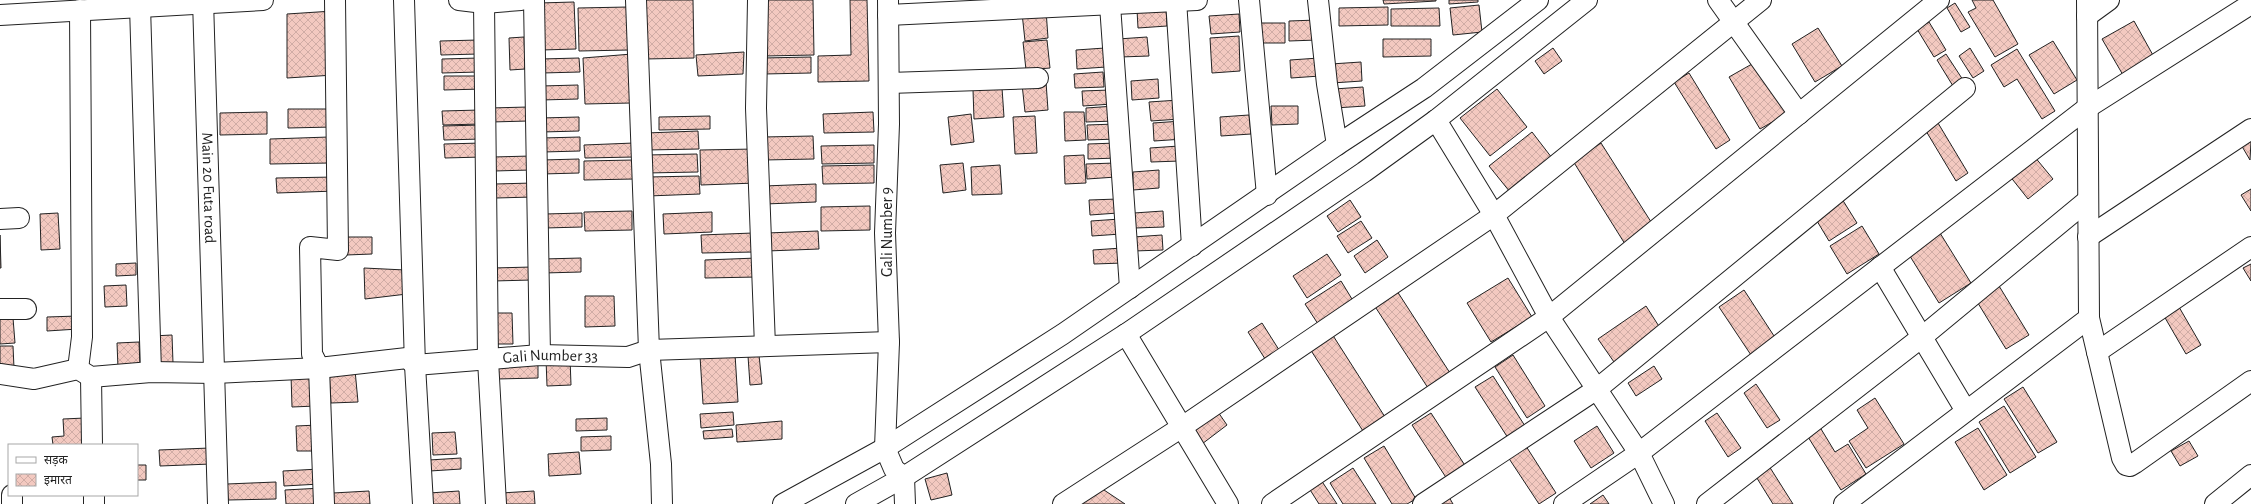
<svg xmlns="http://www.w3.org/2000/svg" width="2251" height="504" viewBox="0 0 2251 504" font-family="'Alegreya Sans','Noto Sans Devanagari',sans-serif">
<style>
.building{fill:url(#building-cross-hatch);stroke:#222}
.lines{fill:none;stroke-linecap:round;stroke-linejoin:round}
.street-casing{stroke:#222;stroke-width:22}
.street{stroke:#fff;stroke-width:20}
.labels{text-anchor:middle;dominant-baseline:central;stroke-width:3;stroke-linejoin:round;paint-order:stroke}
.street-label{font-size:16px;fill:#222;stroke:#fff}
</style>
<defs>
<pattern id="building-cross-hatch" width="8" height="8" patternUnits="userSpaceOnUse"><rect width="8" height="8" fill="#f3c9c0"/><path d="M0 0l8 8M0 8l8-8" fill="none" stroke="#d0aca5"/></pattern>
</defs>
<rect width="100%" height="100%" fill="#fff"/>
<!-- building -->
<path class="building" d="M 643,0 L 693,0 L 694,58 L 645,59 Z
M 764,0 L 813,0 L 814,55 L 765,56 Z
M 850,0 L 867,0 L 869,81 L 818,82 L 818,56 L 851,55 Z
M 1383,0 L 1436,0 L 1436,1 L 1384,4 Z
M 1449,0 L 1478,0 L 1478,2 L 1449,4 Z
M 1972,0 L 1993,0 L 2018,44 L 1995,57 L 1968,12 L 1976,8 Z
M 574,2 L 576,49 L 541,50 L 539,3 Z
M 1955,3 L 1970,27 L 1961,32 L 1947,8 Z
M 1479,5 L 1482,32 L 1453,35 L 1450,8 Z
M 628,7 L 629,50 L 579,51 L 578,8 Z
M 1388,7 L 1388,25 L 1339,26 L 1339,8 Z
M 1166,8 L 1167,26 L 1138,28 L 1137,10 Z
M 1439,8 L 1440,26 L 1391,26 L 1391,9 Z
M 1046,10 L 1048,38 L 1025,41 L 1022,13 Z
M 333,11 L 334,75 L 287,78 L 287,14 Z
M 1239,14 L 1240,32 L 1211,34 L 1209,16 Z
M 1317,20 L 1317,40 L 1289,41 L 1289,21 Z
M 2134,21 L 2154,57 L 2123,75 L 2102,39 Z
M 1929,22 L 1946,50 L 1934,57 L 1917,29 Z
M 1259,23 L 1285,23 L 1285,43 L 1259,43 Z
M 1818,28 L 1842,66 L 1815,82 L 1792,44 Z
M 1239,36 L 1240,71 L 1212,73 L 1210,38 Z
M 524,37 L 525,69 L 510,70 L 509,38 Z
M 1147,37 L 1149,56 L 1120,57 L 1118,39 Z
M 1383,39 L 1431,39 L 1431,56 L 1383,57 Z
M 478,40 L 478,54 L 441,55 L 440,41 Z
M 1047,40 L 1050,68 L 1026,70 L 1023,42 Z
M 2053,41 L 2077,80 L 2054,94 L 2029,55 Z
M 1105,48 L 1106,67 L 1077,69 L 1076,50 Z
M 1553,48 L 1562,61 L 1544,74 L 1535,61 Z
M 1970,48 L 1984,71 L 1973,78 L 1959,56 Z
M 2017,49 L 2055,111 L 2042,119 L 2017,79 L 2004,87 L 1991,65 Z
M 744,52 L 743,74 L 698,76 L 696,55 Z
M 632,54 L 631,103 L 585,104 L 583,58 Z
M 1946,54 L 1963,80 L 1953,86 L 1937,60 Z
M 811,57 L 811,73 L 764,74 L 763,58 Z
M 479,58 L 479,72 L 442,73 L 442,59 Z
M 579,58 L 580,72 L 542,73 L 541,59 Z
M 1319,58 L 1320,76 L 1291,78 L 1290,60 Z
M 1759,60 L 1790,112 L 1760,129 L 1729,77 Z
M 1361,62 L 1362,81 L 1332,83 L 1331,64 Z
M 1103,72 L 1104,87 L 1075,88 L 1074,74 Z
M 1689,73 L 1730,140 L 1716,149 L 1674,82 Z
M 444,76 L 481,76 L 482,89 L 444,90 Z
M 1158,79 L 1159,98 L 1132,100 L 1131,81 Z
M 1046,82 L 1048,110 L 1025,112 L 1022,84 Z
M 578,85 L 578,99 L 541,100 L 541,86 Z
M 1363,87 L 1365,106 L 1335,108 L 1334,89 Z
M 1002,88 L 1004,117 L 974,119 L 973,90 Z
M 1497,89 L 1527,127 L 1490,156 L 1460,118 Z
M 1110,90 L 1112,104 L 1083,106 L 1082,91 Z
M 1179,100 L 1180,119 L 1151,121 L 1149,102 Z
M 1115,106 L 1115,121 L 1086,122 L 1086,108 Z
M 1271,106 L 1298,106 L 1298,124 L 1272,125 Z
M 528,107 L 528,121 L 491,122 L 490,108 Z
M 288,109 L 330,109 L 333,127 L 288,128 Z
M 480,110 L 480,124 L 443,125 L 442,111 Z
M 267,112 L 267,134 L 220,135 L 220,113 Z
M 873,112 L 874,132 L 824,133 L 823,114 Z
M 1064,112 L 1084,112 L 1086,140 L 1065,141 Z
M 971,114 L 974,142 L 951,145 L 948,117 Z
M 1249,115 L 1251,134 L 1221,136 L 1220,117 Z
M 710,116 L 710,129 L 659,130 L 659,117 Z
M 1035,116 L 1037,153 L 1015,154 L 1013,117 Z
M 579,117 L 579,131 L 542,132 L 541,118 Z
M 1182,121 L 1184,139 L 1154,141 L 1153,123 Z
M 1938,123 L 1968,173 L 1956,181 L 1926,131 Z
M 1116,124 L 1117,139 L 1088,140 L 1087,125 Z
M 481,125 L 481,139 L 444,140 L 443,126 Z
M 698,131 L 699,149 L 647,150 L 646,133 Z
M 1532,132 L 1552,158 L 1510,192 L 1489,166 Z
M 813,136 L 814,159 L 764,160 L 763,137 Z
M 329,137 L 330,163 L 270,164 L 270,139 Z
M 580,137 L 580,151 L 543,152 L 542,138 Z
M 2249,138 L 2251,141 L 2250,160 L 2240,143 Z
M 482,143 L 482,157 L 445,158 L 444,144 Z
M 634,143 L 634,157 L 585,158 L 584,145 Z
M 1117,143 L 1117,158 L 1088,159 L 1088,144 Z
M 1601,143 L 1653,225 L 1625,244 L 1573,161 Z
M 874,145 L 874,163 L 822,164 L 821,146 Z
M 1179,146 L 1180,161 L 1151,162 L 1150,148 Z
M 755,149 L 756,183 L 701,185 L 700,150 Z
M 697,154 L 698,172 L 646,173 L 646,155 Z
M 1084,155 L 1086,183 L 1065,184 L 1064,156 Z
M 531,156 L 531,170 L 494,171 L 493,157 Z
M 2034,156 L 2053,179 L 2028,199 L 2009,175 Z
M 579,159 L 579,173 L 542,174 L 542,160 Z
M 634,160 L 634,179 L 584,180 L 584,161 Z
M 963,163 L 966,190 L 943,193 L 940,165 Z
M 1115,163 L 1116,177 L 1087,179 L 1086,164 Z
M 874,165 L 874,183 L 823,184 L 822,166 Z
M 1000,165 L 1002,194 L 972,195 L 971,167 Z
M 1159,170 L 1159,188 L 1133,190 L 1133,172 Z
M 699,176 L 700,194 L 648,196 L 647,177 Z
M 336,177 L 336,191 L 277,193 L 276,178 Z
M 533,183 L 533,197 L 496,198 L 495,184 Z
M 816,184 L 816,202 L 765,204 L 764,186 Z
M 2251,189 L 2251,211 L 2241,195 Z
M 1118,199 L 1118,213 L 1090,215 L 1089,200 Z
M 1842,199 L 1857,223 L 1829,241 L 1814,216 Z
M 1350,200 L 1361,217 L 1338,232 L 1327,216 Z
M 870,206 L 870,230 L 821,231 L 821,207 Z
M 632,211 L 632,230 L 585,231 L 584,212 Z
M 1163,211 L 1164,227 L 1135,228 L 1134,213 Z
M 712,212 L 712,232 L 664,234 L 663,214 Z
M 58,213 L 60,249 L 41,250 L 40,214 Z
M 582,213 L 582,227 L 545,228 L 545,214 Z
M 1120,219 L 1121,234 L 1092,236 L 1091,221 Z
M 1361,221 L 1372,238 L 1348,253 L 1337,236 Z
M 1862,226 L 1879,254 L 1847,274 L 1830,246 Z
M 818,231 L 819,249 L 767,251 L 767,233 Z
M 753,233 L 754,252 L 702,253 L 701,235 Z
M 1940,233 L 1971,283 L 1939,303 L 1908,253 Z
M 0,235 L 1,268 L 0,268 Z
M 1162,235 L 1163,250 L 1134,251 L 1133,237 Z
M 346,237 L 372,237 L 372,254 L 346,255 Z
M 1377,240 L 1388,257 L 1365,273 L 1354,256 Z
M 1122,248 L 1123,263 L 1094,264 L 1093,250 Z
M 1327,254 L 1341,275 L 1307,298 L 1293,276 Z
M 581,258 L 581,272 L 544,273 L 543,259 Z
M 757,258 L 757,277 L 705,278 L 705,260 Z
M 136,263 L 136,275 L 116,276 L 116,264 Z
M 2251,264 L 2251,281 L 2243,268 Z
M 532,267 L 532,280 L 493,281 L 493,268 Z
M 364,268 L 405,270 L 407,294 L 365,299 Z
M 1508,278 L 1532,317 L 1491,342 L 1467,303 Z
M 1341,281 L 1355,304 L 1320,327 L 1305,304 Z
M 1996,281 L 2029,335 L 2006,349 L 1973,295 Z
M 126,285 L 127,306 L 105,307 L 104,286 Z
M 1744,290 L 1776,339 L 1751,355 L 1719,307 Z
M 1397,291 L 1450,373 L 1428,388 L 1374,305 Z
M 585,296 L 614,296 L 615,326 L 585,327 Z
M 1646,306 L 1662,331 L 1614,362 L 1598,339 Z
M 2179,307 L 2201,345 L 2186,354 L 2164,316 Z
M 495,313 L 512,313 L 513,344 L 496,344 Z
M 78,316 L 78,329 L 47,331 L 47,317 Z
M 0,318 L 13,318 L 15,343 L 0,344 Z
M 1262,323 L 1281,353 L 1267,362 L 1248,332 Z
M 1332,334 L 1385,417 L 1363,431 L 1310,349 Z
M 172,335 L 173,363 L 154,364 L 152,336 Z
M 139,342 L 140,366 L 118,368 L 117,343 Z
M 0,346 L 13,346 L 14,368 L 0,368 Z
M 735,354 L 738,402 L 703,404 L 700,356 Z
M 759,355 L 762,384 L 750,385 L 748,356 Z
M 1513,355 L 1545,406 L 1527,418 L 1495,367 Z
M 570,358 L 571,385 L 547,386 L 546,359 Z
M 538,362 L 538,378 L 497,379 L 497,363 Z
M 1654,366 L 1662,379 L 1636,396 L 1628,383 Z
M 355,370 L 358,402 L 331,403 L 329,371 Z
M 291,375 L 313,376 L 316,406 L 292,407 Z
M 1493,376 L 1525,426 L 1508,438 L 1475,387 Z
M 1756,384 L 1780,420 L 1767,428 L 1744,393 Z
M 2023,387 L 2057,442 L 2038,453 L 2004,399 Z
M 1875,398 L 1904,444 L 1866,468 L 1849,441 L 1868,428 L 1857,410 Z
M 2004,406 L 2036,457 L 2010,473 L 1979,422 Z
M 733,412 L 734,425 L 701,428 L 700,414 Z
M 1218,412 L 1227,425 L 1198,447 L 1188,434 Z
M 1431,413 L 1466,467 L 1447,479 L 1412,425 Z
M 1717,413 L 1741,448 L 1728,457 L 1705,421 Z
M 85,418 L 86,445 L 53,445 L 52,437 L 64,436 L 63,419 Z
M 607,418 L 607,430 L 576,431 L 576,419 Z
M 782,421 L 782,439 L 737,442 L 736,425 Z
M 1818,424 L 1835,452 L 1848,444 L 1866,474 L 1841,490 L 1805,432 Z
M 318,425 L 318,451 L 297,451 L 296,426 Z
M 1597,426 L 1614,453 L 1591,468 L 1574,441 Z
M 1978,428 L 2007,475 L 1984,490 L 1955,442 Z
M 732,429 L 733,437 L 704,439 L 703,431 Z
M 455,432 L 457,454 L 433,455 L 432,433 Z
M 611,436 L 611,450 L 581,451 L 581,437 Z
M 2189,441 L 2198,456 L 2180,466 L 2171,451 Z
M 1524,443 L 1556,493 L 1539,504 L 1506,454 Z
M 1384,446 L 1416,499 L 1407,504 L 1392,504 L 1364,458 Z
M 210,448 L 211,464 L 160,466 L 159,450 Z
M 579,452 L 581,474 L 549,476 L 548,454 Z
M 461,458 L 461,469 L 430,471 L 429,460 Z
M 137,465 L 146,465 L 146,480 L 137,480 Z
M 1769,466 L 1793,504 L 1773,504 L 1755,475 Z
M 1353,468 L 1376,504 L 1343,504 L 1330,483 Z
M 319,469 L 320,484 L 284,486 L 283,471 Z
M 947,473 L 952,495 L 931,500 L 925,479 Z
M 1319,477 L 1337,504 L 1319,504 L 1307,485 Z
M 276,482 L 276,499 L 228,500 L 227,484 Z
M 322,488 L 323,504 L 286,504 L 285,490 Z
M 1101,488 L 1125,504 L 1075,504 Z
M 369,491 L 370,504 L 333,504 L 333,493 Z
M 459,491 L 460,504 L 429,504 L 429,493 Z
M 534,491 L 535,504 L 501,504 L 501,493 Z
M 1603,495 L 1609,504 L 1590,504 Z
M 1449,497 L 1453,504 L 1439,504 Z"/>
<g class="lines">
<defs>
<g id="street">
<path id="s1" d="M 203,0 L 218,504"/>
<path d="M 404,0 L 415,365 L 423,504"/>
<path d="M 459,0 L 484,3 L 521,0"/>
<path d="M 534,0 L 540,355"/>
<path d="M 636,0 L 649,350 L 661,464 L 662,504"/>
<path d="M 758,0 L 756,108 L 765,346"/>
<path d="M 888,0 L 889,124 L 885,233 L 889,342 L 885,448 L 894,469 L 904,477 L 905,504"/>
<path d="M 1176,0 L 1192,246"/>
<path d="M 1249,0 L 1267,195"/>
<path d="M 1318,0 L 1327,84 L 1337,145"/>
<path d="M 1718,0 L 1799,114"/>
<path d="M 484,3 L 488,360 L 496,504"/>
<path d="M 1110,5 L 1130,288"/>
<path d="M 140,6 L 151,372"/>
<path d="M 0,15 L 263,0"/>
<path d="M 888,15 L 1197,0"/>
<path d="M 2087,16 L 2109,0"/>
<path d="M 889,83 L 1038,78"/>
<path d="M 1436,120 L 1494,215 L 1549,317 L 1639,453 L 1664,504"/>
<path d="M 0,219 L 19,218"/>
<path d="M 2088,237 L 2251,129"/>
<path d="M 1880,267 L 1966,411"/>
<path d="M 0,309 L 26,309"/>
<path d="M 2089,318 L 2122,458 L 2126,465 L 2130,466 L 2135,463 L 2251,381"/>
<path d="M 1126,334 L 1228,504"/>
<path d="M 2097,352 L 2251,247"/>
<path d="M 78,369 L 82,337 L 80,10"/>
<path id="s2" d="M 0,374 L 34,379 L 78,369 L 91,377 L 151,372 L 215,373 L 319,368 L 407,358 L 415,365 L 540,355 L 628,357 L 649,350 L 889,342"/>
<path d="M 91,377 L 92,445"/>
<path d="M 12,495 L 12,504"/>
<path d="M 94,495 L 94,504"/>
<path d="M 324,504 L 319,368 L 312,354 L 310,247 L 338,250 L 335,0"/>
<path d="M 783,504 L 885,448 L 1063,334 L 1337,145 L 1424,88 L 1538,0"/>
<path d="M 856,504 L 904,477 L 1126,334 L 1364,172 L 1436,120 L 1587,0"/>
<path d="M 1063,504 L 1182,427 L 1494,215 L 1761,0"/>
<path d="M 1272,504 L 1549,317 L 1939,0"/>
<path d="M 1423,504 L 1597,389 L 1965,88"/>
<path d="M 1564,504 L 1639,453 L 2087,108 L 2251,4"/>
<path d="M 1707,504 L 1922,337 L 2088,200"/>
<path d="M 1844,504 L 2089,318 L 2087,0"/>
<path d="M 2215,504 L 2251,475"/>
</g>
</defs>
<!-- street casing -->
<use href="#street" class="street-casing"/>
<!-- street -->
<use href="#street" class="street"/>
</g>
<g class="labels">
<!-- street labels -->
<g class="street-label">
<text stroke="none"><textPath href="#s1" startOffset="188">Main 20 Futa road</textPath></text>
<text transform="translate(887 232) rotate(-90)">Gali Number 9</text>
<text stroke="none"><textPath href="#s2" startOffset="558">Gali Number 33</textPath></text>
</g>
</g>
<!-- legend -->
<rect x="8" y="444" width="130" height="52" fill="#ffffff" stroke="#a7a7a7"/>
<rect x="16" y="457" width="20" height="6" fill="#ffffff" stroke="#a7a7a7"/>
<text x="44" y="464" font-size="12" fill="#222222">सड़क</text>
<rect x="16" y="474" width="20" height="12" fill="url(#building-cross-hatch)" stroke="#a7a7a7"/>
<text x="44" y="484" font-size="12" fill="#222222">इमारत</text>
</svg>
